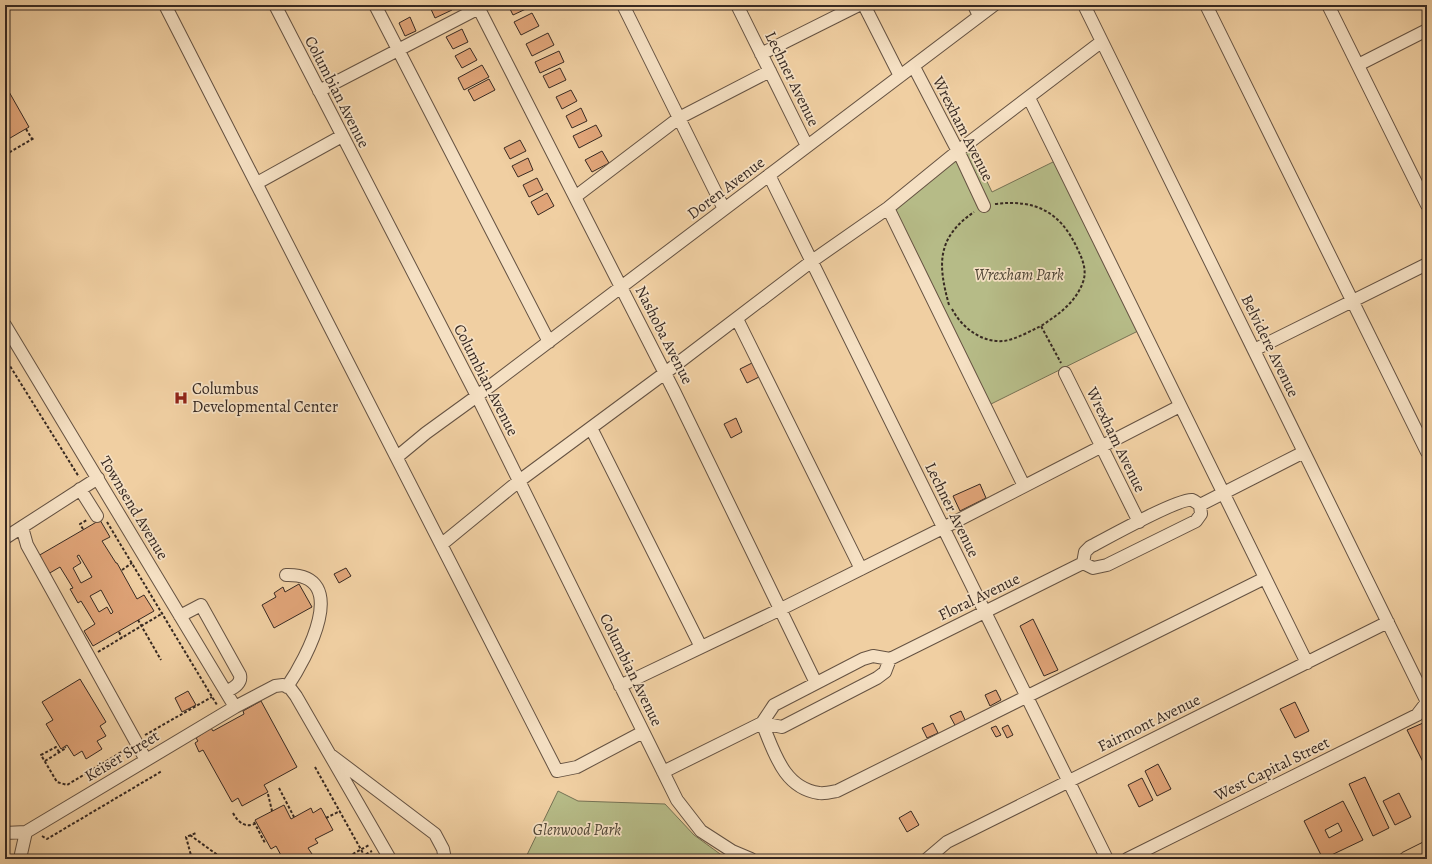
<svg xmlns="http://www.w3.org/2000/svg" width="1432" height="864" viewBox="0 0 1432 864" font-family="Alegreya,serif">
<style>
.green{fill:#b6bb87;stroke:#767254}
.building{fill:#e0a478;stroke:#372922;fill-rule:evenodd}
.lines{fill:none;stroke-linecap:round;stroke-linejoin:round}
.minor-casing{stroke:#655242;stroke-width:14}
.major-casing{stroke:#372922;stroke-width:17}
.path{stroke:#372922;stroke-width:2;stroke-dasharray:3 2;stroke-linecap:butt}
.minor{stroke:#f5e0c3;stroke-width:12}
.major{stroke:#f0cfa2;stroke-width:15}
.labels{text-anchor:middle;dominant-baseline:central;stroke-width:3.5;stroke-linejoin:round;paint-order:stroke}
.street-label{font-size:16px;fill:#372922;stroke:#f5e0c3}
.park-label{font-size:16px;font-style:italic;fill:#504636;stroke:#f5e0c3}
.poi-label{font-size:16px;fill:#372922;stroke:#f5e0c3;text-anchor:start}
</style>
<rect width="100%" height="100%" fill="#f0cfa2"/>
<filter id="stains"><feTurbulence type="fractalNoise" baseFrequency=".005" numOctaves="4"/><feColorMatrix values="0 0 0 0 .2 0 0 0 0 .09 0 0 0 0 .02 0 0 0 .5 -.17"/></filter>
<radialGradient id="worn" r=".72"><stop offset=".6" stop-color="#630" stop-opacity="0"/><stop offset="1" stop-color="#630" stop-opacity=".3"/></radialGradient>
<!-- green -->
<path class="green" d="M 971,148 L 992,192 L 1055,161 L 1138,331 L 989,405 L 893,207 Z
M 558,791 L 578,801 L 665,804 L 694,835 L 727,859 L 525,859 Z"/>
<!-- building -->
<path class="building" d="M 434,5 L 449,5 L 452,10 L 435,18 L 430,7 Z
M 508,5 L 527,5 L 528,8 L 513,15 Z
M 532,13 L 539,26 L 521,35 L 514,22 Z
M 410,17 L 416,31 L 405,36 L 399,23 Z
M 462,29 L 468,42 L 453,49 L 446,37 Z
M 548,33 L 554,45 L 532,56 L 526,44 Z
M 470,48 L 477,60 L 462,68 L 455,56 Z
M 559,51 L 564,62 L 540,73 L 535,62 Z
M 482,65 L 489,77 L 464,90 L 458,78 Z
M 560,68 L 566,80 L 549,88 L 543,76 Z
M 489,79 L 495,90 L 474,101 L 468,90 Z
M 8,90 L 29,127 L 5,141 L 5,92 Z
M 571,90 L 577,101 L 562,109 L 556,97 Z
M 581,108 L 587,121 L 572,128 L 566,116 Z
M 596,125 L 602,136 L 579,148 L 573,136 Z
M 520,140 L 526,151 L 510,159 L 504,148 Z
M 602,151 L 609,163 L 592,172 L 585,160 Z
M 528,158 L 533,170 L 518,177 L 512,166 Z
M 537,178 L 543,190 L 529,197 L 523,185 Z
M 547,193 L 554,206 L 538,215 L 531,202 Z
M 752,363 L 759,377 L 747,383 L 740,369 Z
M 736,418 L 742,432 L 731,438 L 724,424 Z
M 980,484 L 986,498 L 960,511 L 953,496 Z
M 100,520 L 110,537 L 102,541 L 116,563 L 117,563 L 137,599 L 144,595 L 154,611 L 93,646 L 84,631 L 95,624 L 81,601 L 78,603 L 70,589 L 73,588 L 60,567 L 48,574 L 38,556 ZM 79,555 L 92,577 L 81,583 L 73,568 L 81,563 L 77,556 ZM 101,590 L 113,612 L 111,614 L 107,607 L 99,612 L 90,596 Z
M 346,568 L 351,576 L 339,583 L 334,574 Z
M 299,584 L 312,607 L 274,628 L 262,605 L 276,597 L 274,593 L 283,587 L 285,592 Z
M 1033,619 L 1058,670 L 1044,676 L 1020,626 Z
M 80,679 L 106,722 L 100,726 L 106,736 L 97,741 L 102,749 L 86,759 L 82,751 L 74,756 L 67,745 L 61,749 L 46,724 L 53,720 L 42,702 Z
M 996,690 L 1001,700 L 990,706 L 985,695 Z
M 188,691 L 196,705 L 182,712 L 175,698 Z
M 261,701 L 297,767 L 264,785 L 268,792 L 242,806 L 238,798 L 232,802 L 203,750 L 199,752 L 195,743 L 198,741 L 196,738 L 211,728 L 213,731 L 244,714 L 243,711 Z
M 1295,702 L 1309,731 L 1295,738 L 1280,709 Z
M 961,711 L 966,722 L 956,727 L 950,716 Z
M 933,723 L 938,733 L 927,738 L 922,728 Z
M 1423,723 L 1427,731 L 1427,762 L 1424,764 L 1407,730 Z
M 1008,725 L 1013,735 L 1007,738 L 1002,728 Z
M 996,726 L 1001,735 L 996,737 L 991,728 Z
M 1158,764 L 1171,789 L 1157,796 L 1145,771 Z
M 1365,777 L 1389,828 L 1373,836 L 1349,784 Z
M 1142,778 L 1153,800 L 1139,807 L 1128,785 Z
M 1399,793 L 1411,817 L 1395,825 L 1383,801 Z
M 1343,801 L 1363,840 L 1323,859 L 1304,821 ZM 1338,823 L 1342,831 L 1329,838 L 1325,830 Z
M 284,805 L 291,819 L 311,808 L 313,813 L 321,808 L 333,830 L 315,839 L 318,843 L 308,848 L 312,854 L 308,857 L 309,859 L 283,859 L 276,846 L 271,849 L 255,820 Z
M 911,811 L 919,825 L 907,832 L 899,818 Z"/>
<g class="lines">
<defs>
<path id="minor" d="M 165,5 L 557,771 L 577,767 L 643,732
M 275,5 L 477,396 L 677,800 L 701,831 L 732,851 L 751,859
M 375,5 L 549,342
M 477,5 L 674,391 L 816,683
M 623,5 L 724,209
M 737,5 L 807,146
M 864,5 L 900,76
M 974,5 L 979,16
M 1084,5 L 1427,702
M 1206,5 L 1427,452
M 1328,5 L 1427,205
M 761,54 L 859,5
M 1358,65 L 1427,30
M 914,67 L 962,159 L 984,206
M 319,91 L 479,8
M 1029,98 L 1307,663
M 769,175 L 1107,859
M 257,183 L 342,136
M 575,197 L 679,118 L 770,71
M 888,208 L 1024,486
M 737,319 L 861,569
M 5,325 L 235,707
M 1254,350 L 1427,264
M 1065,373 L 1139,522
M 591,428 L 701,647
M 397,457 L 426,433 L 477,396 L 994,5
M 80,489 L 97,516
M 1200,505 L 1304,452
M 22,527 L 27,545 L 146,760
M 5,538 L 98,478
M 442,544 L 519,481 L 665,373 L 812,261 L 888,208 L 958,151 L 1101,42
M 1083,563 L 1085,552 L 1090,547 C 1105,539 1179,498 1192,500 C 1195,501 1198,504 1200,505
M 286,575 C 353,573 306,659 287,687
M 180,616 L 201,605 L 240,675 C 242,684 233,688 226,692
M 620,686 L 781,609 L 943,528 L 1180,406
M 762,723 C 774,751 783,788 819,793 C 824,794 832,792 837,791 L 1265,578
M 762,723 L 782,727 L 877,678 L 885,672 L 890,659
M 332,756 L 435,834 L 443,849 L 445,859
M 663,772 L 762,723 L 774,705 L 863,659 L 873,656 L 890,659 L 1083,563 L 1093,568 L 1107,565 L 1196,521 L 1201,514 L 1200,505
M 5,833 L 26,832
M 22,859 L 21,854 L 26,832 L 235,707 L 275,686 L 283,685 L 290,688 L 296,696 L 390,859
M 927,859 L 947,842 L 1388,622
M 1127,859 L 1417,715 L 1427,702"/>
<path id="major" d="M 1407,859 L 1427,849"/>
</defs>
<!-- minor casing -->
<use href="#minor" class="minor-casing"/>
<!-- major casing -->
<use href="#major" class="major-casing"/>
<!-- path -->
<path class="path" d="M 26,129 L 32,139
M 5,155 L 34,138
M 995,204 C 1036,199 1061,212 1078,250 C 1083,260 1087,271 1083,282 C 1076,302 1058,315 1041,326
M 949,305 C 938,265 936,238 974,212
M 952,309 C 962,328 982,343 1004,341 C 1017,339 1030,331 1041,326 L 1061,363
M 5,358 L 79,477
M 107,522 L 217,705
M 83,529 L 80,524 L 87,520
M 122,570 L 132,563
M 138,620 L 161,660
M 119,632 L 122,638
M 98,652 L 163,613
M 145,735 L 212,697
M 59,752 L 56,747 L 41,755 L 57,782 L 67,785 L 128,748
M 45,761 L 66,748 L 65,747
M 315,767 L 364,855
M 279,788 L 294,817
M 268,794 L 272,811
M 233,813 C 238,822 245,829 257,823
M 326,818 L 340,811
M 254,822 L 265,843
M 190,835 L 223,859
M 42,836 L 47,839 L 162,771
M 5,851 L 10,851
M 310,855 L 312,859
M 192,859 L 186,837 L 196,833
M 344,859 L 369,845
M 357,859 L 372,851"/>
<!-- minor -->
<use href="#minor" class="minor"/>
<!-- major -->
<use href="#major" class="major"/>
</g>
<!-- icons -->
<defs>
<symbol id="hospital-bare" viewBox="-9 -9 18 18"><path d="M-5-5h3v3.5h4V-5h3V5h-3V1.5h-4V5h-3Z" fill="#8f2418" stroke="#f5e0c3" stroke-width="2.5" paint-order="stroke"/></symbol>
</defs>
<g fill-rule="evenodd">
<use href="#hospital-bare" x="171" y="388" width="20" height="20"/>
</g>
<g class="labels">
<!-- street labels -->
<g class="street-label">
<text transform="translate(792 79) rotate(64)">Lechner Avenue</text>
<text transform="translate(337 92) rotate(63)">Columbian Avenue</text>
<text transform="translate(963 129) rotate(63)">Wrexham Avenue</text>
<text transform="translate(726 188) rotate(-37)">Doren Avenue</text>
<text transform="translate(664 335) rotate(63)">Nashoba Avenue</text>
<text transform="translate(1270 346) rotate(64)">Belvidere Avenue</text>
<text transform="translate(486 380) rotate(63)">Columbian Avenue</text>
<text transform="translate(1116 440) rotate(64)">Wrexham Avenue</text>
<text transform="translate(134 508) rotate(59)">Townsend Avenue</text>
<text transform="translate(952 510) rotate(64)">Lechner Avenue</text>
<text transform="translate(979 597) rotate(-26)">Floral Avenue</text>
<text transform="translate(631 670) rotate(64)">Columbian Avenue</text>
<text transform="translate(1149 723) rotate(-26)">Fairmont Avenue</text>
<text transform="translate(122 756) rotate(-31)">Keiser Street</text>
<text transform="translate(1272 769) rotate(-26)">West Capital Street</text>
</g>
<!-- park labels -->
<g class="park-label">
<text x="1019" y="275">Wrexham Park</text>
<text x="577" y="830">Glenwood Park</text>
</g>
<!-- poi labels -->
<g class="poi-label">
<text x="192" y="389">Columbus<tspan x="192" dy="18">Developmental Center</tspan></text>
</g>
</g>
<!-- margin -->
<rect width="1432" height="864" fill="none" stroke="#f0cfa2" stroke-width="20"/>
<rect x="6" y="6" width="1420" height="852" fill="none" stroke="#372922" stroke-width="2"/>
<rect x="10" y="10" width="1412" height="844" fill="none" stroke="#372922"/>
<rect width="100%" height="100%" filter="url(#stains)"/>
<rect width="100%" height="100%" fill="url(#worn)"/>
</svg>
